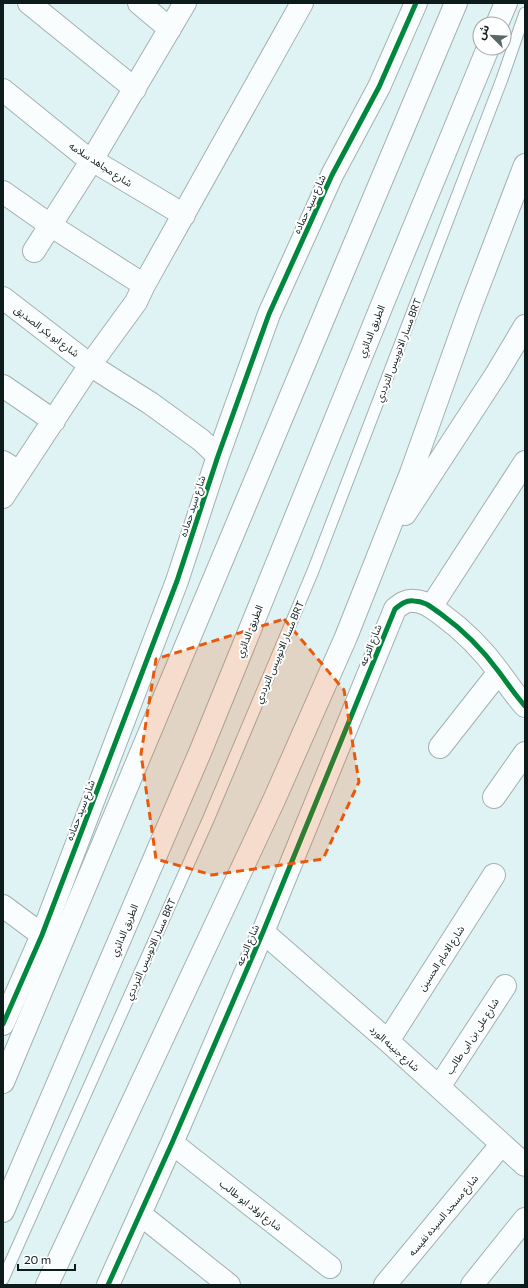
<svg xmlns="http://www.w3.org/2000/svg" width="528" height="1288" viewBox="0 0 528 1288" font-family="Commissioner,'Noto Sans Arabic',sans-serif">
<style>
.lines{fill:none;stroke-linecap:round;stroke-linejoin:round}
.lane-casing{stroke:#a2b0b1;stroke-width:13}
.street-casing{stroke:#a2b0b1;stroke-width:24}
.highway-casing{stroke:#a2b0b1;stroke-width:24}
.lane{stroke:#fafdfd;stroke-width:11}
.street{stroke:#fafdfd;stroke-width:22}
.highway{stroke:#fafdfd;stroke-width:22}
.cycleway-casing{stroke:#fff;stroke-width:8}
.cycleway{stroke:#00873e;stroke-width:5}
.marked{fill:#e8590c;fill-opacity:0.2;stroke:#e8590c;stroke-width:3;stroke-dasharray:8 5;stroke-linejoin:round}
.labels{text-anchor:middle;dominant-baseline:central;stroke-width:4;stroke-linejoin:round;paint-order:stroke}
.street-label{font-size:10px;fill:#0e1b1b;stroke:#fff}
</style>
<rect width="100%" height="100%" fill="#e0f3f4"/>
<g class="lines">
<defs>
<path id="lane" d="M 3,1279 L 208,820 L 313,571 L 502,79 L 525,13"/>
<path id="street" d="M 29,3 L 135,89
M 139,3 L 170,29
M 3,90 L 82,154 L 184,215
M 3,192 L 50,225 L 144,285
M 34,251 L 92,160 L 185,3
M 3,298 L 90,365 L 150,403 L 201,440 L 218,456
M 3,386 L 54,421
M 3,462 L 19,472
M 3,497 L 90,365 L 136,302 L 144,285 L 302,3
M 431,607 L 525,462
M 440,747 L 499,672
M 494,797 L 525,753
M 3,906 L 42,935
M 263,932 L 388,1041 L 525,1165
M 3,1024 L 42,935 L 177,581 L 218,456 L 269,314 L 332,175 L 379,87 L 416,3
M 388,1041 L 494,875
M 439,1087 L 505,986
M 172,1143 L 330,1267
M 140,1214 L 229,1285
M 108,1285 L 172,1143 L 263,932 L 395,609 C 401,604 406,600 414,601 C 425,601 432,608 441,614 C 463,630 483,650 499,672 C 508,684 515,695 525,706
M 385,1285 L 501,1145
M 472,1285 L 525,1219"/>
<path id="highway" d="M 497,24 L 506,3
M 405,514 L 497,373 L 525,326
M 3,1082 L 347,262 L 456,3
M 3,1211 L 201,750 L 391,283 L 488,48
M 47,1285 L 274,800 L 346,637 L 411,473 L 469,311 L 525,165"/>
</defs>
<!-- lane casing -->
<use href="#lane" class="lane-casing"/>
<!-- street casing -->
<use href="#street" class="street-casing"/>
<!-- highway casing -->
<use href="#highway" class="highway-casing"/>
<!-- lane -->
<use href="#lane" class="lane"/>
<!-- street -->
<use href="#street" class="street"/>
<!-- highway -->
<use href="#highway" class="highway"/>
<defs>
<path id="cycleway" d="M 3,1024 L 42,935 L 177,581 L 218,456 L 269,314 L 332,175 L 379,87 L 416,3
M 108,1285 L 172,1143 L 263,932 L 395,609 C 401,604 406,600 414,601 C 425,601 432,608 441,614 C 463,630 483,650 499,672 C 508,684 515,695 525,706"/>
</defs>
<!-- cycleway casing -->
<use href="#cycleway" class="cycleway-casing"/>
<!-- cycleway -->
<use href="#cycleway" class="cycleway"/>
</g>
<!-- marked area -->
<path class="marked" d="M 284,619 L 344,690 L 359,782 L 323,859 L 212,875 L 156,859 L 141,754 L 156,659 Z"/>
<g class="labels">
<!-- street labels -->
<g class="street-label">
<text transform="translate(101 164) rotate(33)">شارع مجاهد سلامه</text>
<text transform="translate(309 204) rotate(-65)">شارع سيد حماده</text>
<text transform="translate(47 331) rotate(37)">شارع ابو بكر الصديق</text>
<text transform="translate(371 331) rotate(-68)">الطريق الدائري</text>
<text transform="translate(398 350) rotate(-69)">مسار الاتوبيس الترددي BRT</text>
<text transform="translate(192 506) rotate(-72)">شارع سيد حماده</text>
<text transform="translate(249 631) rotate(-68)">الطريق الدائري</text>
<text transform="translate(370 645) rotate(-68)">شارع الترعه</text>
<text transform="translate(279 652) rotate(-67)">مسار الاتوبيس الترددي BRT</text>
<text transform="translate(80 810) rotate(-69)">شارع سيد حماده</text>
<text transform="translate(124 930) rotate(-67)">الطريق الدائري</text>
<text transform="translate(247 945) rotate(-67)">شارع الترعه</text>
<text transform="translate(150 949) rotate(-66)">مسار الاتوبيس الترددي BRT</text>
<text transform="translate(441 958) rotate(-57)">شارع الامام الحسين</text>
<text transform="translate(472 1036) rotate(-57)">شارع على بن ابى طالب</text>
<text transform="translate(395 1048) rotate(42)">شارع جنينه الورد</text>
<text transform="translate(251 1205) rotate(38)">شارع اولاد ابو طالب</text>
<text transform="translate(443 1215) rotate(-50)">شارع مسجد السيده نفيسه</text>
</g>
</g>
<!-- border -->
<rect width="528" height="1288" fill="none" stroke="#0e1b1b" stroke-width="8"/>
<!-- north arrow -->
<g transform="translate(492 36) rotate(294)"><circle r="19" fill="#ffffff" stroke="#9fa4a4"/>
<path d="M0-3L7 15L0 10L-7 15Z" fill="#586767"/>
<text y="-6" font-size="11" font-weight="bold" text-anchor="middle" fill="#0e1b1b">ش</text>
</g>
<!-- scale -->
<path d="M18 1264v6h57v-6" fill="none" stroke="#0e1b1b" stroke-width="2"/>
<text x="24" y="1264" font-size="12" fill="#0e1b1b" stroke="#ffffff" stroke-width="3" paint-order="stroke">20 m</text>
</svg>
